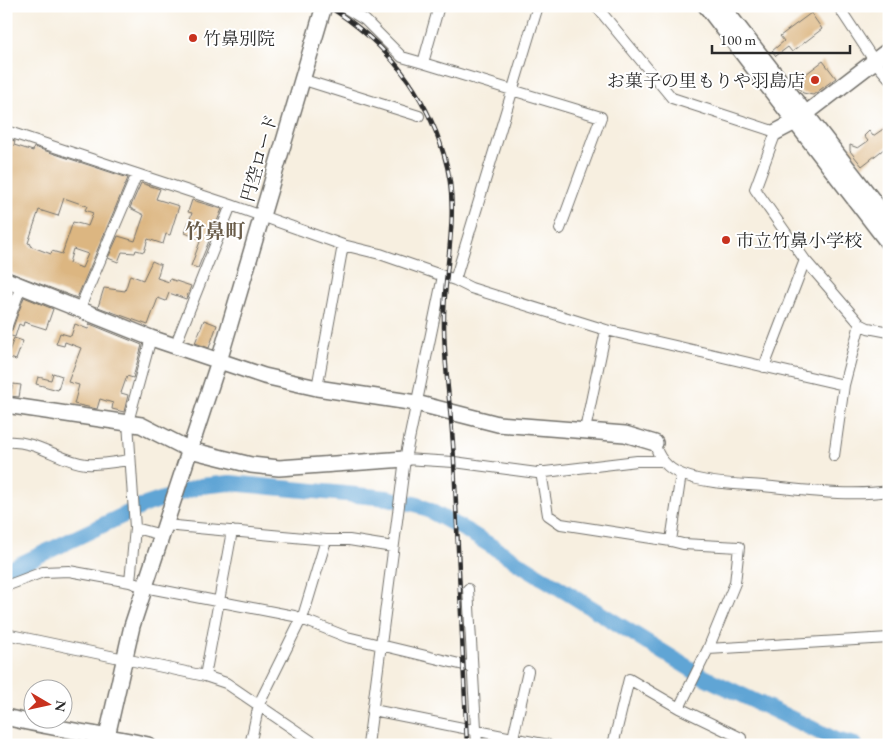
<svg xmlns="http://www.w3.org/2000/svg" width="895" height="751" viewBox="0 0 895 751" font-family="'EB Garamond','Noto Serif JP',serif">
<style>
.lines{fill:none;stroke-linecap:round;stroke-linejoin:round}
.river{stroke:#60a5d5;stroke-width:16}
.building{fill:#dcb681;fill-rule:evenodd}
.street-casing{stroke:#72706a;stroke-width:12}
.secondary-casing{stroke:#72706a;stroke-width:18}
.street{stroke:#fff;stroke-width:10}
.secondary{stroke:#fff;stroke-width:15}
.rail-casing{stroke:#2b2b2b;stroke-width:4.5}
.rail{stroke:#fff;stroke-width:2.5;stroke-dasharray:8;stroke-linecap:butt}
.poi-dot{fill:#c8321e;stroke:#fff;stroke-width:2}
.labels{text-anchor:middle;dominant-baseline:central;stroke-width:4;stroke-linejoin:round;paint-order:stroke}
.poi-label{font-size:18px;fill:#2b2b2b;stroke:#fff;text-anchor:start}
.street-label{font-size:18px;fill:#2b2b2b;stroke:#fff}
.quarter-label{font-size:20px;font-weight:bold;fill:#695c49;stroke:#fff}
</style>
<rect width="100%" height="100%" fill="#fff"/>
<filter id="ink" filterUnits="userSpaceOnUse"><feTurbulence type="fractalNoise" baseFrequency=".02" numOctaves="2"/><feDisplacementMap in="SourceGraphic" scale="10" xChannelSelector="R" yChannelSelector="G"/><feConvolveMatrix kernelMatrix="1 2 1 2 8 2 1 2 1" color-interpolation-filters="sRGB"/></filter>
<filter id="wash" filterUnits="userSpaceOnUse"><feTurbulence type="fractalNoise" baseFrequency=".0096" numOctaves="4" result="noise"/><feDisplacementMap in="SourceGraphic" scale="20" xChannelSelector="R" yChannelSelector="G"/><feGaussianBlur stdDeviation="1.12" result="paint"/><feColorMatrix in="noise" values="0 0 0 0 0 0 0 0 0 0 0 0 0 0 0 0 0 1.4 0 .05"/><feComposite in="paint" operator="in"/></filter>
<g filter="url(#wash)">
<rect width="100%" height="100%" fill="#f7efe0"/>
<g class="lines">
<!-- river -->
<path class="river" d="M 6,571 L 145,505 L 201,486 L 230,483 L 388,498 L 419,505 L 467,531 L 702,676 L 836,740 L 855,745"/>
</g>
<g id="blocks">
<!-- building -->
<path class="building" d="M 811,13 L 822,29 L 792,52 L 788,47 L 776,56 L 772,51 L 784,41 L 780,36 Z
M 823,61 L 836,78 L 813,95 L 803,93 L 794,83 Z
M 889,125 L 889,145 L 862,166 L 850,151 L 850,145 L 858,148 L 868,141 L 864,136 L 869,131 L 873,136 Z
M 8,139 L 15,141 L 14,145 L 33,151 L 34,147 L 128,178 L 77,298 L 6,271 ZM 64,198 L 87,206 L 85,210 L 93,213 L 88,226 L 73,222 L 62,254 L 52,251 L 51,254 L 30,246 L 31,244 L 28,243 L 39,210 L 58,216 ZM 73,249 L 88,254 L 82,268 L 69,263 Z
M 141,183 L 160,189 L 156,199 L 179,206 L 170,235 L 166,234 L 163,244 L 148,239 L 144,252 L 136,250 L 135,253 L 122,252 L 118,262 L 108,258 L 118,236 L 135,241 L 144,215 L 130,208 Z
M 192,200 L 222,209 L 198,268 L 191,266 L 201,239 L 185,233 L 192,213 L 188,212 Z
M 152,261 L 161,265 L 157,278 L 169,282 L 170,279 L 191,286 L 186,299 L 169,293 L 166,301 L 158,298 L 148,325 L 98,307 L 104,288 L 125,291 L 130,275 L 143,280 Z
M 24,297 L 53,309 L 46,329 L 24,322 L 23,326 L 19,324 L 15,337 L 7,335 L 12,330 Z
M 204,320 L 217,325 L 209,348 L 195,343 Z
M 75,324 L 88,329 L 90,324 L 142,345 L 133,378 L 127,376 L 121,393 L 128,395 L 124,412 L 112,409 L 113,403 L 100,399 L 97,409 L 74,404 L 79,385 L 68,382 L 81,348 L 65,342 L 64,346 L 56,344 L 60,333 L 71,336 Z
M 14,338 L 23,341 L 16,360 L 7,357 Z
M 53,373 L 62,376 L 58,390 L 36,384 L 38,377 L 51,380 Z
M 13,384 L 21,385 L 19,397 L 10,396 Z"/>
</g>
</g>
<g filter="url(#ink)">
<use href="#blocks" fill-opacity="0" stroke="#72706a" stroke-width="1"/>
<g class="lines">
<defs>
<path id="street" d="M 342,6 L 365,20 L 402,57 L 423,63
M 439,6 L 423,63 L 601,117 L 560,229
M 596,6 L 672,98 L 776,132 L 755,189 L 805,260 L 860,324 L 868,328 L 889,332
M 838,6 L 875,62 L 889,78
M 301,79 L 419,116
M 6,131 L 231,205 L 343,245 L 380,254 L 455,280 L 471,288 L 606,330 L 844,385
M 455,280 L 538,6
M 79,310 L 137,174
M 6,328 L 21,286
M 151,338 L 128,422 L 135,528 L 130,582 L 144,587 L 294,616 L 347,637 L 472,667
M 175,346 L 231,205
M 764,367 L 805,260
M 317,388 L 343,245
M 585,430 L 606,330
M 6,442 C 36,439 61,462 86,464 C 100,465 115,462 129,460
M 655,443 C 657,457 668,469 681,474 C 706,484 737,484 763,486 C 805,490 847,497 889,491
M 834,456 L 844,385 L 860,324
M 405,459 L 454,462 L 537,473 L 637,461 L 663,461
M 541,472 L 548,515 L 561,524 L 671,541
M 165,525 L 326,540 L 349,540 L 393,547
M 135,528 L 162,535
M 6,586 L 43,572 L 69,571 L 130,582
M 468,589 L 477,745
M 6,634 L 205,676 L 226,683 L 317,745
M 708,649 L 889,638
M 205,676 L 232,531
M 679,708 L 708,649 L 735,583 L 739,547 L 683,544 L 671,541 L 681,474
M 373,710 L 548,745
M 513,738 L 528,671
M 250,745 L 259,704 L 304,613 L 326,540
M 368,745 L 405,459 L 443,276
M 613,745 L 629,679 L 679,708 L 741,738 L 740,745"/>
<path id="secondary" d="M 706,6 L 889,244
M 722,6 L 889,221
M 776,132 L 795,122 L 889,50
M 6,280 L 151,338 L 264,376 L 317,388 L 416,403 L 498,424 L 625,434 L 655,443
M 6,405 L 141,425 L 190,450 L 251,465 L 279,468 L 405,459
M 6,717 C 53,729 101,734 148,745
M 105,745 L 132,626 L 219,361 L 324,6"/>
</defs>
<!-- street casing -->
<use href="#street" class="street-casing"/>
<!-- secondary casing -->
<use href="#secondary" class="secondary-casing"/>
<!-- street -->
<use href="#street" class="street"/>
<!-- secondary -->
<use href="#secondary" class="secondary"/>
<defs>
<path id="rail" d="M 328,6 C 384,41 425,91 444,155 C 461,209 445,261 444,315 C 443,364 452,412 454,461 C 458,555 462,650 467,745"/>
</defs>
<!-- rail casing -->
<use href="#rail" class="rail-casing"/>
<!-- rail -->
<use href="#rail" class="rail"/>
</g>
</g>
<!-- markers -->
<g class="poi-dot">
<circle cx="193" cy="38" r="5"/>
<circle cx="815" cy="80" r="5"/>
<circle cx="726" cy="240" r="5"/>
</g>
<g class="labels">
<!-- poi labels -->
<g class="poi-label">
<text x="203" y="38">竹鼻別院</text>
<text x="805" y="80" text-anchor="end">お菓子の里もりや羽島店</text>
<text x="736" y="240">市立竹鼻小学校</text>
</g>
<!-- street labels -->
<g class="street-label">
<text transform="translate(259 158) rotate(-74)">円空ロード</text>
</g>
<!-- quarter labels -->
<g class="quarter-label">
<text x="215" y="231">竹鼻町</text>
</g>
</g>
<!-- margin -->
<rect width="895" height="751" fill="none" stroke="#fff" stroke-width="25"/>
<!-- north arrow -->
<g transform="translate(48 704) rotate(99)"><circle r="24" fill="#ffffff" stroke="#aaaaaa"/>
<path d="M0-4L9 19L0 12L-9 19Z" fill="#c8321e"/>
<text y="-8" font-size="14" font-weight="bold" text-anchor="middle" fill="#2b2b2b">N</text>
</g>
<!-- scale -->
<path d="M712 45v8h138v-8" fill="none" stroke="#2b2b2b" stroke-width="2.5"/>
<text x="720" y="45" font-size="15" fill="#2b2b2b" stroke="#ffffff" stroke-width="4" paint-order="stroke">100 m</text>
</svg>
